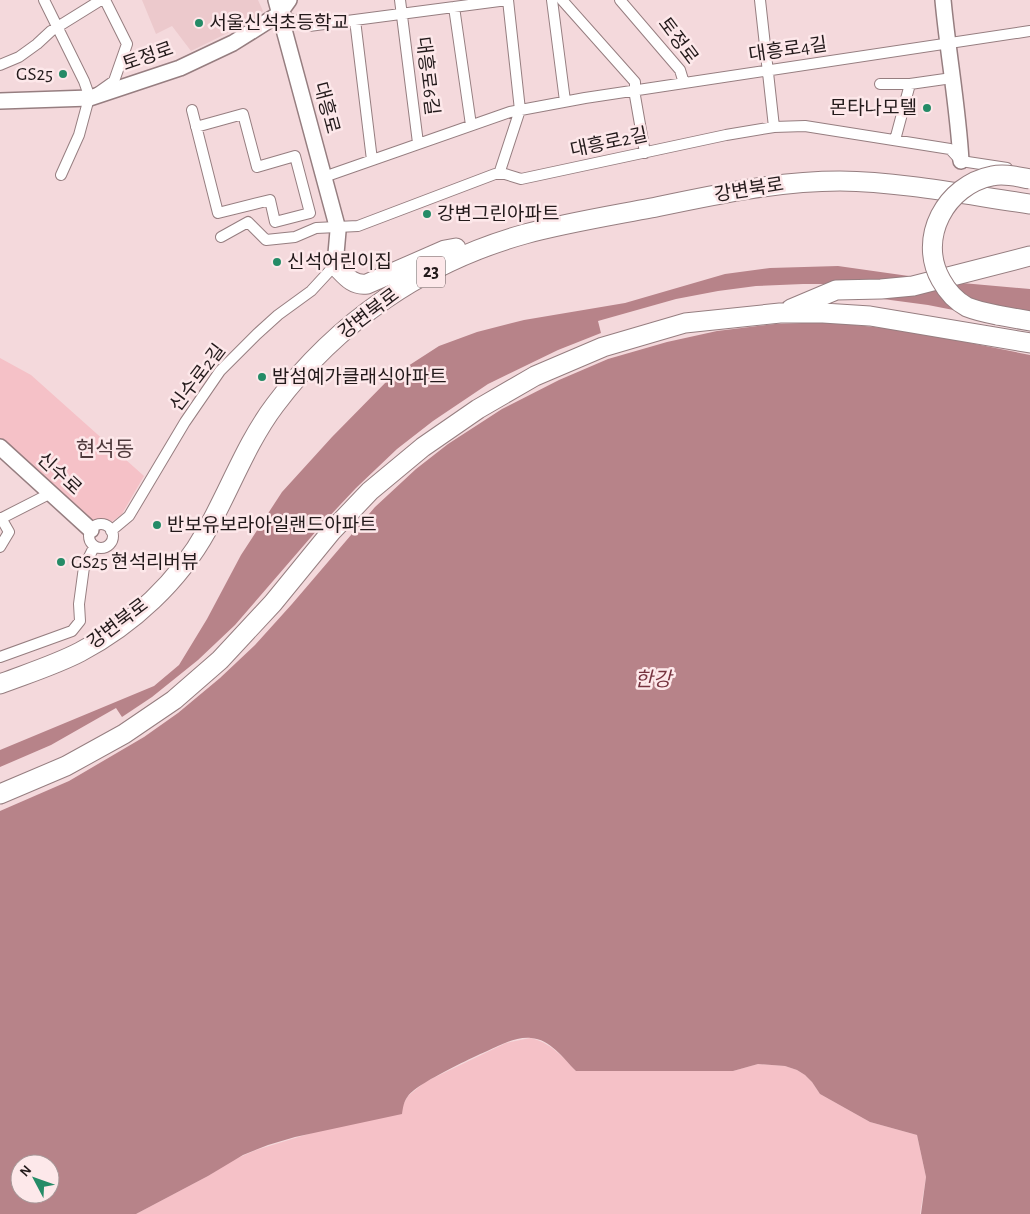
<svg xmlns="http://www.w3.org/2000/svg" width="1030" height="1214" viewBox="0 0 1030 1214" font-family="'Alegreya Sans','Noto Sans KR',sans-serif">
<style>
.built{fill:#ecc9cc}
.green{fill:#f5c1c7}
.water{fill:#b78389;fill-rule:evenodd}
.pier{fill:#f4d9dc}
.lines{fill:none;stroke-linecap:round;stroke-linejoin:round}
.street-casing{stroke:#967e80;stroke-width:12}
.secondary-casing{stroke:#967e80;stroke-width:18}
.highway-casing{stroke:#967e80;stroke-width:21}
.street{stroke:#fff;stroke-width:10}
.secondary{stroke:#fff;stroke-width:15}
.highway{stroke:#fff;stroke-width:19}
.highway-bridge-casing{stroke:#967e80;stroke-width:21;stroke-linecap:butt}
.highway-bridge{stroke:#fff;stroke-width:19}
.poi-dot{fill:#258b67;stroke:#fde8ea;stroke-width:2}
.labels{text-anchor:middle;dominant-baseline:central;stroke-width:5;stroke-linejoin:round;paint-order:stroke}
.shield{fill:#fde8ea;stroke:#645859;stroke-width:1}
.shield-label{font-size:18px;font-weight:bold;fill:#231a1b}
.poi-label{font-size:19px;fill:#231a1b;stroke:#fde8ea;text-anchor:start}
.street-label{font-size:19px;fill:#231a1b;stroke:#fde8ea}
.water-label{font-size:20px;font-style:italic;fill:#76333f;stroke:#fde8ea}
.quarter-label{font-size:21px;fill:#4f3a3c;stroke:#fde8ea}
</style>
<rect width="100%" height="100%" fill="#f4d9dc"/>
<!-- built -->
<path class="built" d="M 142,0 L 258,0 L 263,11 L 252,21 L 191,51 L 172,26 L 156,34 Z"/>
<!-- green -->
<path class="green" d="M 0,358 L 31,375 L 144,476 L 122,514 L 100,531 L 0,440 Z
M 530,1038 C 550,1042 562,1056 576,1071 L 733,1071 L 758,1064 L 785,1066 L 797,1070 L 805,1075 L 812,1082 L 820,1094 L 870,1122 L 917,1135 L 926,1177 L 920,1214 L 136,1214 L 208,1176 L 231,1161 L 256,1150 L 403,1105 L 408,1096 L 425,1082 L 506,1043 Z"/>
<!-- water -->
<path class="water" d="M 838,266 L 951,282 L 1030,289 L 1030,1214 L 921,1214 L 926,1177 L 917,1135 L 870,1122 L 820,1094 L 812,1082 L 805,1075 L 797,1070 L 785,1066 L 758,1064 L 733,1071 L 576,1071 C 563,1058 550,1039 531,1038 C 522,1037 512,1040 505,1043 C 486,1051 418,1082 408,1096 C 404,1101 403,1107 402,1114 L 295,1137 L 268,1145 L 243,1155 L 208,1176 L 136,1214 L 0,1214 L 0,750 L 154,686 L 179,665 L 207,619 L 241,555 L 282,492 L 332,437 L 391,377 L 439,346 L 477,332 L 524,320 L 625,303 L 725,274 L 770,268 ZM 20,1164 L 50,1164 L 50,1194 L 20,1194 Z"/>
<!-- pier -->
<path class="pier" d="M 803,284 L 837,284 L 868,297 L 928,305 L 1030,325 L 1030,355 L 911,331 L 828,322 L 775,324 L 717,331 L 667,342 L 608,359 L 559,380 L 502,409 L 448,444 L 416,469 L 375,507 L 292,604 L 255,645 L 220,678 L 178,713 L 144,737 L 69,781 L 0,811 L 0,767 L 51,745 L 116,708 L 122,717 L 152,697 L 198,660 L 235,625 L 324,522 L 356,488 L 397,449 L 433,421 L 488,384 L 558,350 L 601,333 L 598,321 L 676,299 L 718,291 L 756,286 Z"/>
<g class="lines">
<defs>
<path id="street" d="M 44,0 L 84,81 L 90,98 L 114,81 L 127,44 L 105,0
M 400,0 L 418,143
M 552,0 L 565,101
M 562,0 L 635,82 L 635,90
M 620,0 L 680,70 L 684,83
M 760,0 L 774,127
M 454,7 L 471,125
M 279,14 L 309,26 L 507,0
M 355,20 L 372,160
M 0,65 L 19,57 L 37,44 L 51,31 L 101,0
M 880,84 L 910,84 L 952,78
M 634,90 L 645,153
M 192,110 L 218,213 L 270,200 L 275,222 L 310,213 L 295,156 L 257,167 L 243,114 L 196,127
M 895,140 L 910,84
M 499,174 L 520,110 L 508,0
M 61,175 L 79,135 L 89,98
M 324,177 L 510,112 L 585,98 L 1030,31
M 221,237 L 248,222 L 266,240 L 295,237 L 316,228 L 358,226 L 495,174 L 505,174 L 521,179 L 726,135 L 774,127 L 805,126 L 950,149 L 961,161 L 1007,168
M 0,519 L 51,493
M89 536a12 12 0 1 1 24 0a12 12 0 1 1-24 0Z
M 111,531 L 129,516 L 185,422 L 220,371 L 257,334 L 278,315 L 311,291 L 335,265
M 0,547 L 9,532 L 1,518
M 0,657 L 72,631 L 80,621 L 79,604 L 84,567 L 94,547"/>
<path id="secondary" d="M 276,0 L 336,222 L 338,231 L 335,265
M 943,0 C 948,54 958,107 961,161
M 0,101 L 90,98 L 180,68 L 233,43 L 279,14 L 289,0
M 0,447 L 91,530"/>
<path id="highway" d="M 335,265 C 345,275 352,286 367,284 L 445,250 L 456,248
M 791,309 L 836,290 L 881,289 L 913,286 L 1030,256
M 997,315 L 1030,321
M 0,684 C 26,674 55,665 80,652 C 132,625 179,581 207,530 C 230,489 247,442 275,405 C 337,322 424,262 525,234 C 566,223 609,216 651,208 C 713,195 777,181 840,181 C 904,182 967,195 1030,204
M 0,794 L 66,766 L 124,734 L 174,700 L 220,660 L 273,603 L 331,532 L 370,491 L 423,447 L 478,409 L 535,376 L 603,347 L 685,323 L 780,313 L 823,313 L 870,316 L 1030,343"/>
</defs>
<!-- street casing -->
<use href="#street" class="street-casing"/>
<!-- secondary casing -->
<use href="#secondary" class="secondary-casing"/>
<!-- highway casing -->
<use href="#highway" class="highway-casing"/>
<!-- street -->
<use href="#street" class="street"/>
<!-- secondary -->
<use href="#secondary" class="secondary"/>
<!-- highway -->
<use href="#highway" class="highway"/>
<defs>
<path id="highway-bridge" d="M 997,315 C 987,313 977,311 967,307 C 956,301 947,291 941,280 C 917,238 946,185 992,176 C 1005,173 1018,177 1030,179"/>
</defs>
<!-- highway-bridge casing -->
<use href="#highway-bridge" class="highway-bridge-casing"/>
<!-- highway-bridge -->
<use href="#highway-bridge" class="highway-bridge"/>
</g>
<!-- markers -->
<g class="poi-dot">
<circle cx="199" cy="23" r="5"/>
<circle cx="63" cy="74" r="5"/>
<circle cx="927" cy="108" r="5"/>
<circle cx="427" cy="214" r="5"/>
<circle cx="277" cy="262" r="5"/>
<circle cx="262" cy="377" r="5"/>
<circle cx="157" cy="525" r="5"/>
<circle cx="61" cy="562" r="5"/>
</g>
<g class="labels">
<!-- shield labels -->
<rect class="shield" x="417" y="256.5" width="28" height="31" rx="4"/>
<g class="shield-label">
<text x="431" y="272">23</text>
</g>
<!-- poi labels -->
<g class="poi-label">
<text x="209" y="23">서울신석초등학교</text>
<text x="53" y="74" text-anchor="end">GS25</text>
<text x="917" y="108" text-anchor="end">몬타나모텔</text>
<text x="437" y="214">강변그린아파트</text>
<text x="287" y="262">신석어린이집</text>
<text x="272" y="377">밤섬예가클래식아파트</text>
<text x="167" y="525">반보유보라아일랜드아파트</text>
<text x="71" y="562">GS25 현석리버뷰</text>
</g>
<!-- street labels -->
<g class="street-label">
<text transform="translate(678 41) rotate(53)">토정로</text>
<text transform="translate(788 50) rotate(-8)">대흥로4길</text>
<text transform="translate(148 57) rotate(-19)">토정로</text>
<text transform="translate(427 76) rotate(83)">대흥로6길</text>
<text transform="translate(326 108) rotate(75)">대흥로</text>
<text transform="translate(609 143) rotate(-12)">대흥로2길</text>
<text transform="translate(749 190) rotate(-9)">강변북로</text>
<text transform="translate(369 314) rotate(-37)">강변북로</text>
<text transform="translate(198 378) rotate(-53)">신수로2길</text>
<text transform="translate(59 474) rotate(43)">신수로</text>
<text transform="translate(118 624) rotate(-37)">강변북로</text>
</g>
<!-- water labels -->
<g class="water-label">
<text x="653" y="680">한강</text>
</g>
<!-- quarter labels -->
<g class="quarter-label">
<text x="105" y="449">현석동</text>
</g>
</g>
<!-- north arrow -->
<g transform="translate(35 1179) rotate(311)"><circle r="24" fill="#fde8ea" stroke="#a69697"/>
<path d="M0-4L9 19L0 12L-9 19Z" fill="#258b67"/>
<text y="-8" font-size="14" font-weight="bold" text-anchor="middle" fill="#231a1b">N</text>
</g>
</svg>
